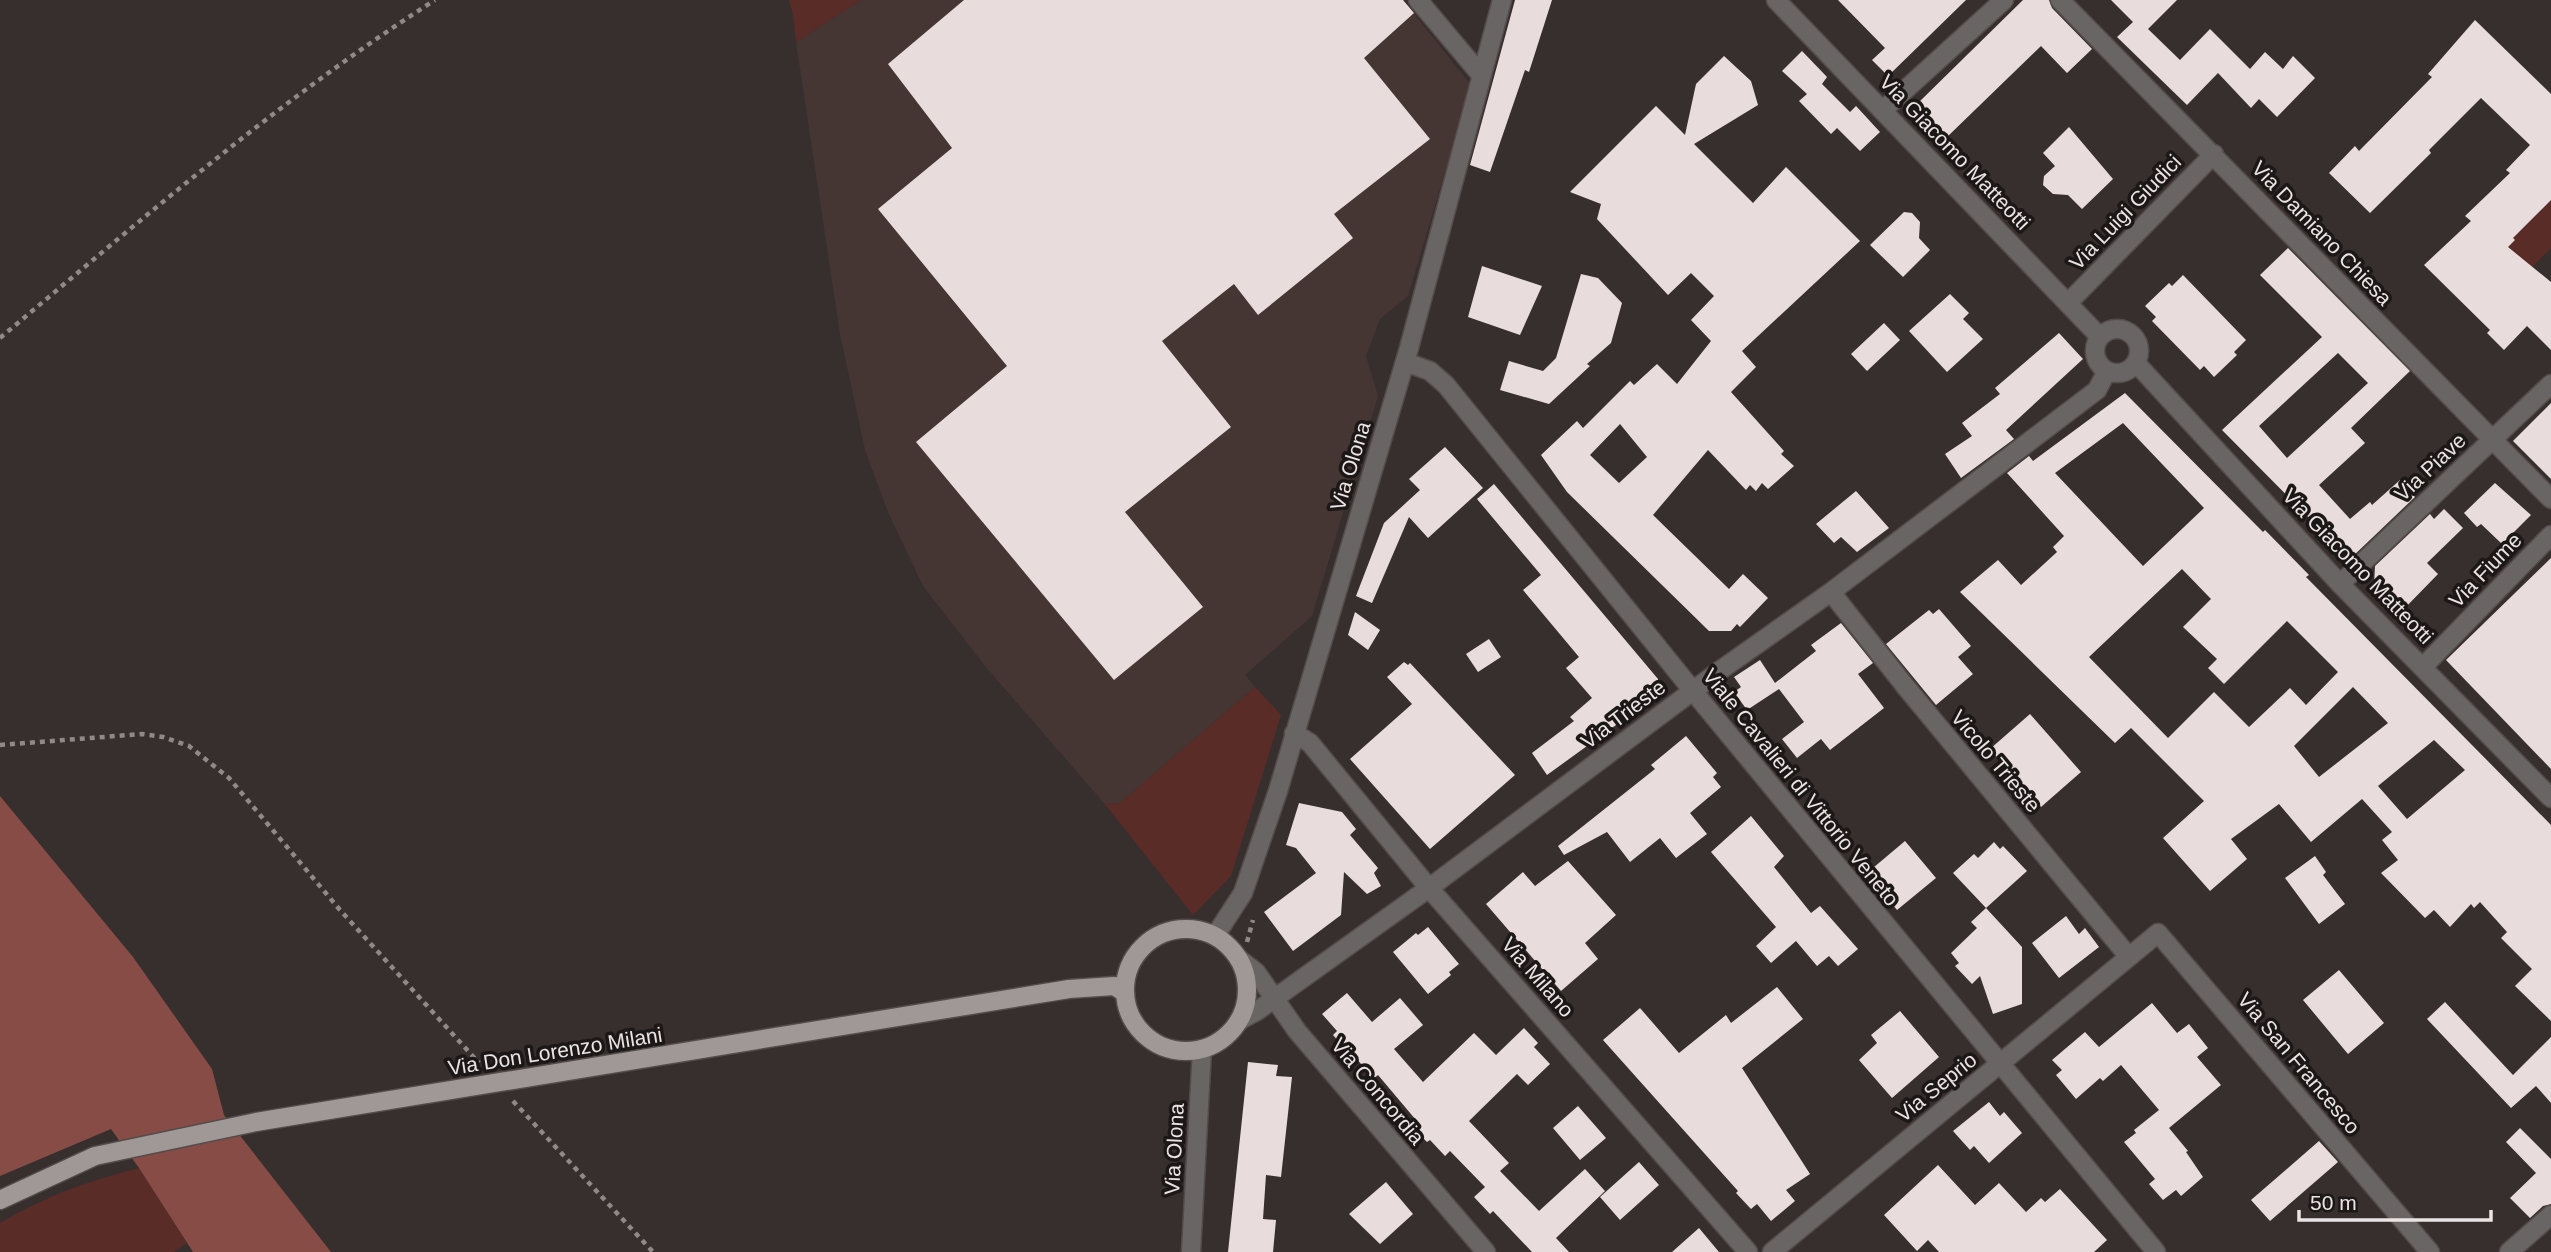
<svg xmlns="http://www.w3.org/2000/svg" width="2551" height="1252" viewBox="0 0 2551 1252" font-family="Arial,sans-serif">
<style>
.built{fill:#453634}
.green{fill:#5a2c27}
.forest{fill:#874c45}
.building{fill:#e8dddc;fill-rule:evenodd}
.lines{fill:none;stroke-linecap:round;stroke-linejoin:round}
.minor-casing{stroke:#544c4b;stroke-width:21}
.major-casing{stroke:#544c4b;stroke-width:21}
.path{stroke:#8f8988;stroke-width:4.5;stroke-dasharray:5 5;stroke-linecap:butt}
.minor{stroke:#696564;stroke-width:18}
.major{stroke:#a09896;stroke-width:18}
.labels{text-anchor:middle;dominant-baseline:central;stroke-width:7;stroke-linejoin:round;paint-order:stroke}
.street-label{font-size:21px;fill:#eae5e4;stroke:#1c1817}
</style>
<rect width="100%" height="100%" fill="#372f2e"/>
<!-- built -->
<path class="built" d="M 861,0 L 1403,0 L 1471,85 L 1408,296 L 1380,319 L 1366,356 L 1378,396 L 1312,616 L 1245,675 L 1255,687 L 1119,804 L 1104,803 L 986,667 L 923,586 L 888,512 L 865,450 L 840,334 L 796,42 Z"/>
<!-- green -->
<path class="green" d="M 789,0 L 861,0 L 796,42 L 793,15 Z
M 2551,200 L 2551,248 L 2479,320 L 2464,304 L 2498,268 L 2508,247 L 2515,241 L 2513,238 Z
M 1255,687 L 1281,715 L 1231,876 L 1193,915 L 1104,803 L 1119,804 Z
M 139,1168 L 187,1243 L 174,1252 L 0,1252 L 0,1223 C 43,1197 91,1180 139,1168 Z"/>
<!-- forest -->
<path class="forest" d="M 0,796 L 133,957 L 212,1069 L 224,1115 L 331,1252 L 193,1252 L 139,1168 L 111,1129 L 0,1176 Z"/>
<!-- building -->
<path class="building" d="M 964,0 L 1403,0 L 1414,13 L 1364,58 L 1430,139 L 1334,214 L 1353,238 L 1258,315 L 1234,284 L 1162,341 L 1231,427 L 1125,512 L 1203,607 L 1114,680 L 916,442 L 1007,366 L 878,209 L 952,148 L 888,64 Z
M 1515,0 L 1552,0 L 1529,72 L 1525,70 L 1490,172 L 1470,165 Z
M 1838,0 L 1966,0 L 1888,76 L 1872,60 L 1885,48 Z
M 2023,0 L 2049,0 L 2052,8 L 2092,49 L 2067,73 L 2041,46 L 1946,138 L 1915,106 Z
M 2111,0 L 2177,0 L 2148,29 L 2180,60 L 2210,29 L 2250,69 L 2265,52 L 2283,69 L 2293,56 L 2315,78 L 2277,117 L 2259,99 L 2251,108 L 2218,73 L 2187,105 L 2117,37 L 2133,22 Z
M 2475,20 L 2551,94 L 2551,200 L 2513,238 L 2515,240 L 2508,247 L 2551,282 L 2551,350 L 2527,326 L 2504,350 L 2487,333 L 2490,330 L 2424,265 L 2471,221 L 2465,216 L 2510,173 L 2506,170 L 2530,145 L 2481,98 L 2429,150 L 2431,153 L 2370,213 L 2329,173 L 2355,146 L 2359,151 L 2432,77 L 2428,74 Z
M 1802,51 L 1827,77 L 1822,84 L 1850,112 L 1856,106 L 1880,132 L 1860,151 L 1837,128 L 1831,134 L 1799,101 L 1807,94 L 1782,71 Z
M 1724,56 L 1751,81 L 1758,105 L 1694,144 L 1753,203 L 1786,167 L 1860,241 L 1742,351 L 1756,367 L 1731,392 L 1784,451 L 1781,454 L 1794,466 L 1768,489 L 1762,483 L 1756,491 L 1750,485 L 1746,490 L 1708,450 L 1653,515 L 1729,589 L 1743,574 L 1768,598 L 1740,627 L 1737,624 L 1731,631 L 1709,631 L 1567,492 L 1541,455 L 1577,421 L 1583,428 L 1630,381 L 1634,385 L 1657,364 L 1677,384 L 1711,341 L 1691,320 L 1714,296 L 1691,273 L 1668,295 L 1597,219 L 1601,204 L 1570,192 L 1656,106 L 1685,135 L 1696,84 ZM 1620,424 L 1647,457 L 1619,483 L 1590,455 Z
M 2069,127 L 2113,179 L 2082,209 L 2068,195 L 2053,194 L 2043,185 L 2044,176 L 2055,166 L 2043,153 Z
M 1904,212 L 1912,213 L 1920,222 L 1919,238 L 1930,250 L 1903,277 L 1870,245 Z
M 2288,248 L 2410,371 L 2351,428 L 2365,443 L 2319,485 L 2350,519 L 2370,502 L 2372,505 L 2400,480 L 2415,497 L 2350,559 L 2222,430 L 2322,337 L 2260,275 ZM 2338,353 L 2368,383 L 2287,458 L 2259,426 Z
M 1482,266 L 1542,286 L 1520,335 L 1468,317 Z
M 1581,274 L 1598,278 L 1622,303 L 1611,343 L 1587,364 L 1590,366 L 1549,404 L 1500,390 L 1509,361 L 1543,371 L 1556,358 Z
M 2183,275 L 2246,340 L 2234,352 L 2237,355 L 2214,377 L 2204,366 L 2200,370 L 2152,321 L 2156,317 L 2145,306 L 2169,283 L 2172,286 Z
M 1950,294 L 1969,313 L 1963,319 L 1983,339 L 1947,372 L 1909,331 Z
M 1884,323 L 1900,340 L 1867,371 L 1851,354 Z
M 2059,333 L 2083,359 L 2006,430 L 2014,439 L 1961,478 L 1945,454 L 1972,436 L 1962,423 L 2000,394 L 1995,388 Z
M 2125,393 L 2263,532 L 2265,530 L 2309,575 L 2306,577 L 2551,825 L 2551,1021 L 2515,986 L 2532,969 L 2501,938 L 2507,932 L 2480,902 L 2474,908 L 2471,904 L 2450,927 L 2434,910 L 2425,918 L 2381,873 L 2398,860 L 2382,840 L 2392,832 L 2362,799 L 2311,842 L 2279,804 L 2231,839 L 2247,859 L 2210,891 L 2163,838 L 2204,801 L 2131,728 L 2115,743 L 1960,592 L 1998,560 L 2021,585 L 2057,552 L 2053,547 L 2064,536 L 2007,473 L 2029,456 L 2033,461 ZM 2123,423 L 2204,508 L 2143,566 L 2055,473 ZM 2182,569 L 2211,599 L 2183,627 L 2217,659 L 2208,668 L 2224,684 L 2287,621 L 2338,672 L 2306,705 L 2290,688 L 2249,727 L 2214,692 L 2168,738 L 2089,657 ZM 2353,687 L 2388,723 L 2319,777 L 2294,746 ZM 2434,740 L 2465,770 L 2407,819 L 2378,786 Z
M 2551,403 L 2551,479 L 2513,441 Z
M 1445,447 L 1483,488 L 1428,538 L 1409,517 L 1372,603 L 1356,596 L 1384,523 L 1420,490 L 1409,479 Z
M 2495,483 L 2531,515 L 2502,544 L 2481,524 L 2477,527 L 2464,513 Z
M 1494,484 L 1658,679 L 1659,691 L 1645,704 L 1547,775 L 1532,753 L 1574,721 L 1570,717 L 1592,698 L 1566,668 L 1579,657 L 1523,590 L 1541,575 L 1477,499 Z
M 1856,491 L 1889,528 L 1857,552 L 1841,537 L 1834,543 L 1816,524 Z
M 2444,509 L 2463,528 L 2427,563 L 2438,574 L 2401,612 L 2374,585 L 2375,566 L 2430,514 L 2434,519 Z
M 2551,558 L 2551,769 L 2446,660 Z
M 1939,609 L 1971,646 L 1958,657 L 1973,674 L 1936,705 L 1886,644 L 1929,610 L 1933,614 Z
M 1355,612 L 1380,630 L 1368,650 L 1348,635 Z
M 1841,623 L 1873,663 L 1858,674 L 1884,708 L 1830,750 L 1821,739 L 1797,758 L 1782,739 L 1804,722 L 1779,689 L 1747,710 L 1734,692 L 1741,687 L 1734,677 L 1760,660 L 1775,683 L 1816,651 L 1811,645 Z
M 1489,639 L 1501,657 L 1478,672 L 1466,654 Z
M 1404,662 L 1408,665 L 1410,663 L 1515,775 L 1430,849 L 1350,759 L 1412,704 L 1387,677 Z
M 2030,714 L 2081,772 L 2041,807 L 1990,749 Z
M 1686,736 L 1717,773 L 1713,777 L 1721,787 L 1690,813 L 1707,834 L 1676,858 L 1660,838 L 1630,862 L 1607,832 L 1564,855 L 1558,846 L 1655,769 L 1651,765 Z
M 1299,803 L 1342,812 L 1356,829 L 1350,835 L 1378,868 L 1374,873 L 1381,886 L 1367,894 L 1344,872 L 1341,915 L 1293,951 L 1264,912 L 1316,873 L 1296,848 L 1286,845 Z
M 1751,816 L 1784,856 L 1774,867 L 1811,913 L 1820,906 L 1858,949 L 1838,966 L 1829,956 L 1817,966 L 1796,941 L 1771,963 L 1756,946 L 1776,927 L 1711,852 Z
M 1905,841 L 1936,878 L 1897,910 L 1867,873 Z
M 1994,842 L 2000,849 L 2003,846 L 2027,871 L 1986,908 L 1953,873 L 1974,854 L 1978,858 Z
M 2315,856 L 2326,872 L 2323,875 L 2345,904 L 2319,924 L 2285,878 Z
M 1568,861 L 1616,915 L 1585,943 L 1598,959 L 1561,991 L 1486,904 L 1523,872 L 1535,886 Z
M 1986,908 L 2022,947 L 2022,1004 L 1993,1014 L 1980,976 L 1972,984 L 1955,966 L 1959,963 L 1951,953 L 1977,928 L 1971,922 Z
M 2066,916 L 2079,934 L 2085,928 L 2099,947 L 2059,978 L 2032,943 Z
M 1428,927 L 1459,964 L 1449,972 L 1451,975 L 1428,994 L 1393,952 L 1416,933 L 1418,935 Z
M 2339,970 L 2384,1023 L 2348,1054 L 2303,1000 Z
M 1777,987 L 1803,1019 L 1742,1068 L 1810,1174 L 1786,1190 L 1795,1201 L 1771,1221 L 1757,1204 L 1751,1209 L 1736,1193 L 1738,1191 L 1603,1040 L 1640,1008 L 1679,1053 L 1726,1015 L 1731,1023 Z
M 1347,993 L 1372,1022 L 1400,998 L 1423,1025 L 1394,1049 L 1423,1082 L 1474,1033 L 1496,1055 L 1524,1028 L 1538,1043 L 1534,1047 L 1550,1064 L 1528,1085 L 1517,1074 L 1469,1121 L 1509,1163 L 1500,1171 L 1539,1211 L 1585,1169 L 1605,1191 L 1556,1238 L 1569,1252 L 1532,1252 L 1493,1211 L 1490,1214 L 1474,1197 L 1485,1187 L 1450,1151 L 1445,1156 L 1430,1140 L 1427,1142 L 1410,1125 L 1416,1120 L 1378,1075 L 1373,1079 L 1349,1049 L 1347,1051 L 1333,1035 L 1337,1031 L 1322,1014 Z
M 2445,1002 L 2513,1075 L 2551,1037 L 2551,1103 L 2536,1086 L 2511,1108 L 2427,1019 Z
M 2152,1003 L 2177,1033 L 2189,1024 L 2208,1048 L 2197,1057 L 2221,1085 L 2169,1128 L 2188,1151 L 2186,1152 L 2203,1177 L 2181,1196 L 2176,1190 L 2163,1200 L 2149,1184 L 2155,1179 L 2124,1142 L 2136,1133 L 2134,1130 L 2159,1110 L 2121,1065 L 2103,1081 L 2100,1078 L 2076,1099 L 2056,1075 L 2062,1070 L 2052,1060 L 2085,1032 L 2099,1047 Z
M 1900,1011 L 1939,1057 L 1892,1098 L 1859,1060 L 1877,1043 L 1871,1035 Z
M 1248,1062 L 1278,1065 L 1276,1076 L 1292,1077 L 1281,1177 L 1266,1175 L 1263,1219 L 1276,1220 L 1273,1252 L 1228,1252 Z
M 1989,1102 L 2000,1116 L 2004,1112 L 2022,1133 L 1989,1163 L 1974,1146 L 1970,1150 L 1953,1131 Z
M 1578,1106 L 1606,1138 L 1580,1160 L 1553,1128 Z
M 2520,1128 L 2551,1159 L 2551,1204 L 2543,1206 L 2530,1218 L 2510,1198 L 2536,1173 L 2506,1142 Z
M 2319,1141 L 2338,1162 L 2270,1221 L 2251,1200 Z
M 1639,1162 L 1659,1185 L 1620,1220 L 1600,1197 Z
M 1938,1165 L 1975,1205 L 1999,1183 L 2026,1212 L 2041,1198 L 2045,1202 L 2060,1189 L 2107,1240 L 2094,1252 L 1939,1252 L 1928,1240 L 1917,1251 L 1884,1215 Z
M 1386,1182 L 1413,1214 L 1380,1244 L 1349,1214 Z
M 1699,1228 L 1719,1252 L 1672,1252 Z"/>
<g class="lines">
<defs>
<path id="minor" d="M 1418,0 L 1481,75
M 1776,0 L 2100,337
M 2060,0 L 2551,499
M 1883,110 L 2004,0
M 2069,302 L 2214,154
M2095 351a22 22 0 1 1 44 0a22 22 0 1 1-44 0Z
M 1405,362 L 1430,371 L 1446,385 L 1693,691 L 2156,1252
M 2136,363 L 2340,584 L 2551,798
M 2340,584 L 2551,384
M 1831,592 L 1905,686 L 2129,957
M 2423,667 L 2551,535
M 1294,733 L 1310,743 L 1429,888 L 1748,1252
M 1215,936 L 1243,893 L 1278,791 L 1409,348 L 1502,0
M 1239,959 L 1256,972 L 1297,1031 L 1486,1252
M 1240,1020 L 1257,1011 L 1429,888 L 1722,669 L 1831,592 L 2097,390 L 2107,371
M 1191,1252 L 1202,1049
M 1772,1252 L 2158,933 L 2430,1252
M 2509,1252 L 2551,1215"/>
<path id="major" d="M1125 990a61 61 0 1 1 122 0a61 61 0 1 1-122 0Z
M 0,1200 L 95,1156 L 256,1122 L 1069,989 L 1114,986 L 1125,993"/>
</defs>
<!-- minor casing -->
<use href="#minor" class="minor-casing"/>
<!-- major casing -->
<use href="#major" class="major-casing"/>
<!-- path -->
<path class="path" d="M 0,338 C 141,220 280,99 435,0
M 0,745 L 142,734 L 163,737 L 189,746 L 229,778 L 340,910 L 479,1063
M 1247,942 L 1253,920
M 513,1101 L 653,1252"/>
<!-- minor -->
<use href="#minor" class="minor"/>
<!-- major -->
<use href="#major" class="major"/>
</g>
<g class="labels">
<!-- street labels -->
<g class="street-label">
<text transform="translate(1955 152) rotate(46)">Via Giacomo Matteotti</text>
<text transform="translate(2125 212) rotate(-46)">Via Luigi Giudici</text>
<text transform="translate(2322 233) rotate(46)">Via Damiano Chiesa</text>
<text transform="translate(1350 466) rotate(-73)">Via Olona</text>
<text transform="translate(2430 467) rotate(-43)">Via Piave</text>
<text transform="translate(2358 566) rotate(46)">Via Giacomo Matteotti</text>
<text transform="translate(2485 570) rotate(-46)">Via Fiume</text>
<text transform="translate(1623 714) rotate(-37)">Via Trieste</text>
<text transform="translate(1996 761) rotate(50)">Vicolo Trieste</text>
<text transform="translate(1801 787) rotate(51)">Viale Cavalieri di Vittorio Veneto</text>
<text transform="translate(1538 977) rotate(49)">Via Milano</text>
<text transform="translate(555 1051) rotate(-9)">Via Don Lorenzo Milani</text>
<text transform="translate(2299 1063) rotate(50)">Via San Francesco</text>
<text transform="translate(1936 1087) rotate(-39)">Via Seprio</text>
<text transform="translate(1378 1091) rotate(50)">Via Concordia</text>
<text transform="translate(1174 1149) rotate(-87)">Via Olona</text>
</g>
</g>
<!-- scale -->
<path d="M2299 1210v10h192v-10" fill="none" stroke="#eae5e4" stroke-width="3.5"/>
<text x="2310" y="1210" font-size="21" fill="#eae5e4" stroke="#1c1817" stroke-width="5" paint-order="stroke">50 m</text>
</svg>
